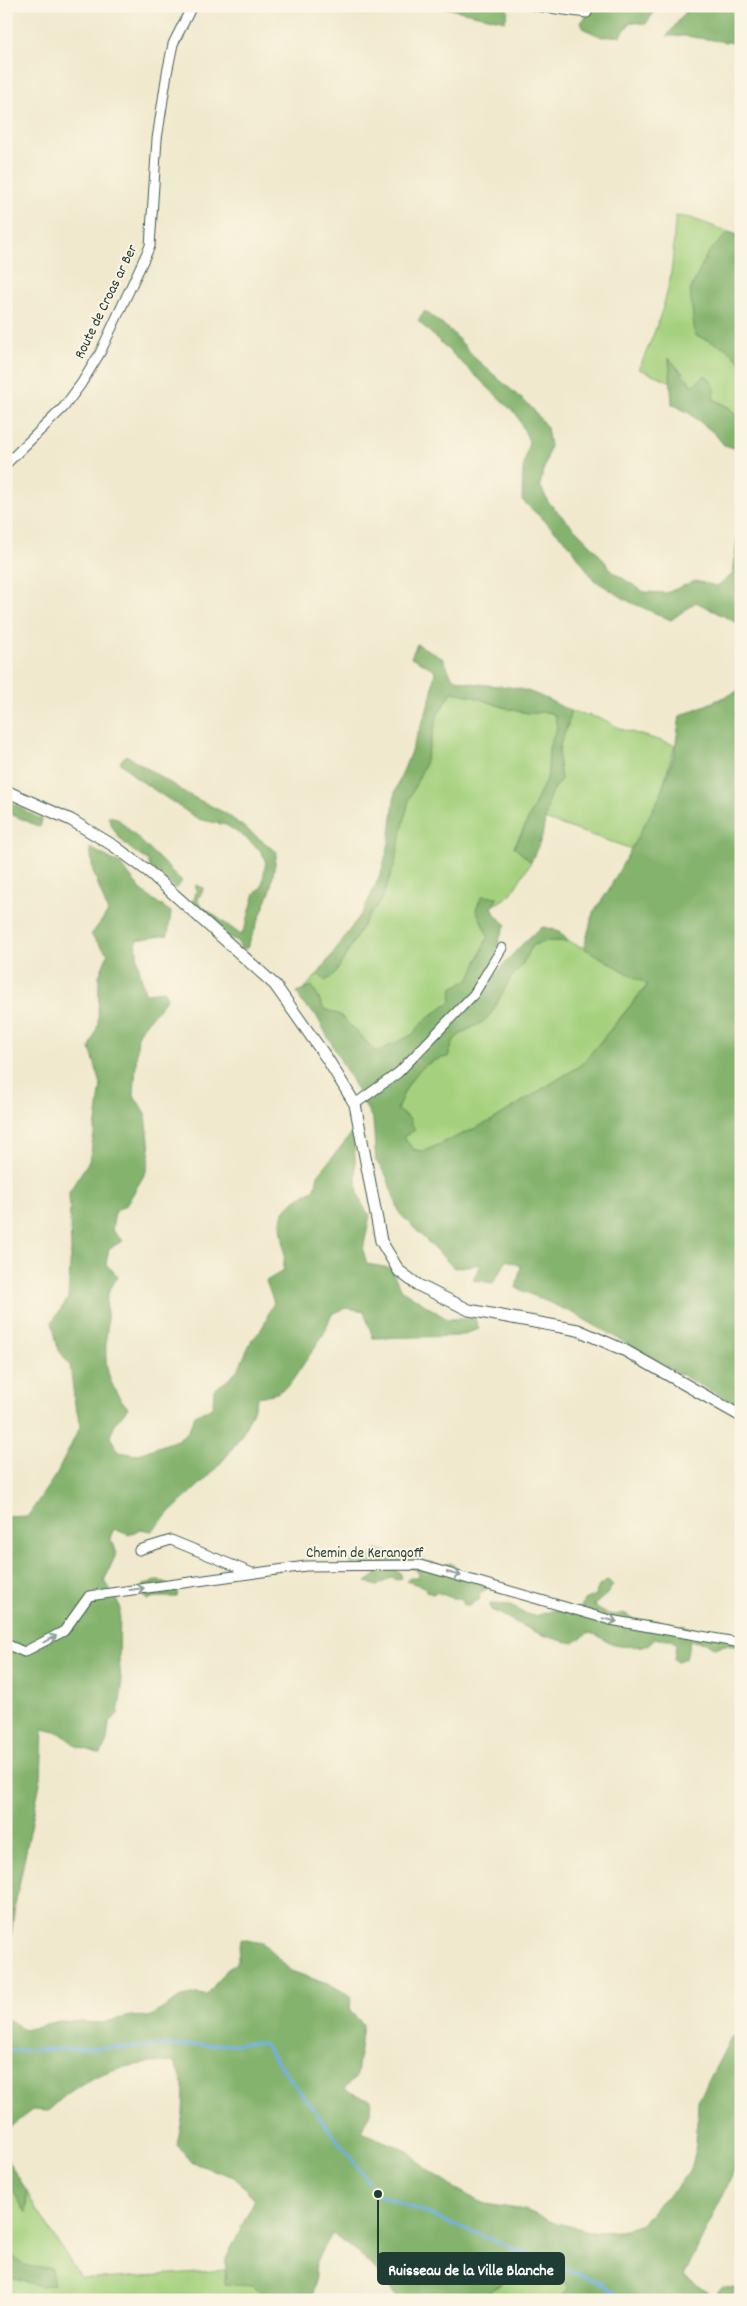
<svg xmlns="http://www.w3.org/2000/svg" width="747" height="2306" viewBox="0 0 747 2306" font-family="Dekko,sans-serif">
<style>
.green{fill:#a5d17e;stroke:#628759}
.forest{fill:#84b36d;stroke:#527850}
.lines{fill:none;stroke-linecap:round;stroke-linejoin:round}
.stream{stroke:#6fb1e4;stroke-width:3}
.street-casing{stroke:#3e574b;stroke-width:11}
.secondary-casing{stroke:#3e574b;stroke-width:13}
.street{stroke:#fff;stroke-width:9}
.secondary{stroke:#fff;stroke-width:11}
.oneway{stroke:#8f9e9a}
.labels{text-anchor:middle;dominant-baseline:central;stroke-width:4;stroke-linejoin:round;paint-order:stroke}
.street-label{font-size:15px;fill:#1f3d34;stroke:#fcf5e5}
.leader{fill:none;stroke:#1f3d34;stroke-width:2}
.callout-dot{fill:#1f3d34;stroke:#fcf5e5;stroke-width:2}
.callout{fill:#1f3d34;stroke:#1f3d34;stroke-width:2}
.callout-label{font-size:16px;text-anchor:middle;font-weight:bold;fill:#fff}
</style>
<rect width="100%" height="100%" fill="#fcf5e5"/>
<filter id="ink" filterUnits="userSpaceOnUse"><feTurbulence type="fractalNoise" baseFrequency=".02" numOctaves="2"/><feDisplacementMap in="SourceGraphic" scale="10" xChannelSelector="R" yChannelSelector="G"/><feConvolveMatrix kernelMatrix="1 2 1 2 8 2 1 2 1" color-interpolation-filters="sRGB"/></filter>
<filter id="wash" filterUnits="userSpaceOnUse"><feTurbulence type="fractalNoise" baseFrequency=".0096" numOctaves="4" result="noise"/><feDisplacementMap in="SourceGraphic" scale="20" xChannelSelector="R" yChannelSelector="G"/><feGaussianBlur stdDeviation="1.12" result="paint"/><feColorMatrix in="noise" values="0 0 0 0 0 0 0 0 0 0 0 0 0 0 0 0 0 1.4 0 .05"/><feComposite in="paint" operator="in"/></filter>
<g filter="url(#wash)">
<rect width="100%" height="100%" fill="#f0e9cd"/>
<!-- green -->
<path class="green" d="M 676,216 L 691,218 L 729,232 L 707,254 L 696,335 L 724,347 L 741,361 L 741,422 L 730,408 L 692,386 L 686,376 L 669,359 L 672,382 L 639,369 C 653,337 668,301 672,266 C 674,249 673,233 676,216 Z
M 452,692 C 478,695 502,710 529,713 C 541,714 542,709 555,715 L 557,728 L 549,748 L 548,775 L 540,796 L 514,847 L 531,862 L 511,894 L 492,907 L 498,897 L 476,909 L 488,936 L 470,979 L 452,988 L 451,1001 L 424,1021 L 413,1035 L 376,1052 L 340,1015 L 324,1009 L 312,986 L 302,991 L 318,974 L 325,981 L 335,974 L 366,920 L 382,899 L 400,838 L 409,799 L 424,766 L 438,714 Z
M 570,711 L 603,719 L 621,729 L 675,745 L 660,796 L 632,849 L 544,819 L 549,797 L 561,779 C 559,767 557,754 561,742 C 566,729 569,725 570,711 Z
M 547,941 L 568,941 L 584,948 L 648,984 L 581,1065 L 491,1121 L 425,1151 L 414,1150 L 403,1137 L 415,1130 L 397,1111 C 405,1085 420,1060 448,1057 L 454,1040 L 463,1032 L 483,1022 L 491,1014 L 510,979 L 522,965 L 533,945 Z
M 6,2177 L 24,2210 L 27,2191 L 31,2200 L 80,2277 L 102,2279 L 226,2270 L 225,2284 L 253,2286 L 270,2300 L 6,2300 L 6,2276 L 21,2281 L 51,2268 L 35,2268 L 19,2264 L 6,2247 Z
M 513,2268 L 553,2275 L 569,2287 L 560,2300 L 479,2300 L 503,2281 Z"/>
<!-- forest -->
<path class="forest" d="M 437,6 L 507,6 L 508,11 L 505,21 Z
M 590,6 L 652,6 L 657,7 L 646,24 L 631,22 L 620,36 L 602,37 L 584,29 L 581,22 L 586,17 Z
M 690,6 L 741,6 L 741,44 L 685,36 L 667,36 Z
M 729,232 L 741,236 L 741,361 L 724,347 L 695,335 L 690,291 L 707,254 Z
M 425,311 L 451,331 L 477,360 L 532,408 L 547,428 L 550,446 L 540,485 L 548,502 L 593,547 L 613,572 L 644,592 L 666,593 L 695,581 L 717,586 L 733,574 L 741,505 L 741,625 L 696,602 L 671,620 L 630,602 L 594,580 L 569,544 L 522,500 L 523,470 L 529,441 L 517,415 L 418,321 Z
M 669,358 L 692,386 L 706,375 L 715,387 L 713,399 C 743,415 741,417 741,450 L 724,445 L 714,433 L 689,413 L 672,404 Z
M 417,644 L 443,658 L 452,677 C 473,687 494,684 516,688 C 535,692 553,702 570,711 C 569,725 566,729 561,742 C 557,754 559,767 561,779 L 549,797 L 542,837 L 531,862 L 514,847 L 522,833 L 548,775 L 549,748 L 557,728 L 555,715 C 542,708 541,714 529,713 C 502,710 479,695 452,692 L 438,714 L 424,766 L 409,799 L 395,863 L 382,899 L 366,920 L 335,974 L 325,981 L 318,974 L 364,910 L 382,871 L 389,843 L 395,792 L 426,713 L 432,692 L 435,670 L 411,657 Z
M 741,690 L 741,1406 L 696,1383 L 573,1313 L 516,1288 L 521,1266 L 507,1260 L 493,1283 L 473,1280 L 481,1264 L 454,1268 L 400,1214 L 386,1175 L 376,1161 L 373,1120 L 316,1015 L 303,1004 L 297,992 L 312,986 L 324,1009 L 340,1015 L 376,1052 L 412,1035 L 424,1021 L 451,1001 L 452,988 L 470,979 L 488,936 L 476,909 L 482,896 L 498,897 L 492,907 L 496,916 L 506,924 C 497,942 494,958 492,978 C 500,972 503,963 510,957 C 521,946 530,935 543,927 L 559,931 L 568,941 L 547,941 L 533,945 L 522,965 L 510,979 L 491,1014 L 483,1022 L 463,1032 L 454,1040 L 448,1057 C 420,1060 405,1085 397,1110 L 409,1118 L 415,1130 L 403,1137 L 414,1150 L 425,1151 L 491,1121 L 581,1065 L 648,985 L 584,948 L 593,913 L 608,891 L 660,796 L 674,755 L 680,716 Z
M 126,755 L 191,796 L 225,813 L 277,852 L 270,892 L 247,948 L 241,949 L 237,940 C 228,938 221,935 219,925 L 205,918 L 191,904 L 195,897 L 196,885 L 204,888 L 198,899 L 199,904 L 241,935 L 246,925 L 255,893 L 262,887 L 266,860 L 260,850 L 246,838 L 226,825 L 198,819 L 135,777 L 120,762 Z
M 6,800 L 42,820 L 40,827 L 6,812 Z
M 108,816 L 117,818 L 182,881 L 176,889 L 150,867 L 148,860 C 128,849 115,837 108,816 Z
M 90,848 L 120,864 L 144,893 L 171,912 L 168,935 L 136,940 L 138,963 L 145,993 L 164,991 L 167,998 L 138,1033 L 134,1095 L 146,1115 L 150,1150 L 147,1170 L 127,1204 L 115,1212 L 112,1230 L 123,1241 L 109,1248 L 106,1264 L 118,1276 C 115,1282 110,1288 108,1294 C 104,1305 109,1317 107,1329 C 104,1362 105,1382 128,1408 L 115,1423 L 110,1437 L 119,1452 L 136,1455 L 177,1440 L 188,1432 L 195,1415 L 213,1407 L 214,1389 C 243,1372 238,1366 252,1340 C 255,1336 260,1333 262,1328 C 267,1319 268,1312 274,1303 L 266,1281 L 283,1271 C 291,1225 259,1217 315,1189 L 318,1175 L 352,1133 C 359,1160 349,1194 370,1215 L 363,1250 L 367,1264 L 390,1268 L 402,1290 L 447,1319 L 475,1319 L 479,1329 L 458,1336 L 373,1338 L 364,1311 L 346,1308 L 332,1314 L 323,1335 L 290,1384 L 277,1393 L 258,1397 C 252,1413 246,1428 237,1442 C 214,1477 179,1500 152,1531 L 140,1529 L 129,1535 L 114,1529 L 110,1537 L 116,1554 L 104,1581 L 120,1606 L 119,1661 L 122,1688 L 118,1714 L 109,1723 L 107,1740 L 101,1754 L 78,1747 L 60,1733 L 43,1729 L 41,1778 L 15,1905 L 6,1979 L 6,1517 L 28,1516 L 57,1473 L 81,1425 L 75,1405 L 70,1365 L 58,1349 L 52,1322 L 68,1299 L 71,1250 L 69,1192 L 89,1161 L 96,1123 L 101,1084 L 90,1048 L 98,1025 L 99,976 L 108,954 L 91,935 L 108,912 L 93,871 Z
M 375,1550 L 384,1551 L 400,1560 L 420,1560 L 442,1565 L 451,1563 L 463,1574 L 488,1588 L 479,1593 L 480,1599 L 469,1605 L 464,1605 L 461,1598 L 452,1598 L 437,1592 L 432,1594 L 426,1591 L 425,1587 L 406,1581 L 410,1578 L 417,1578 L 419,1574 L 415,1569 L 400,1567 L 396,1571 L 401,1574 L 402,1578 L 397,1580 L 391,1578 L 377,1586 L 366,1582 L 376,1575 L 375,1569 L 354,1569 L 349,1561 L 356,1555 L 370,1558 Z
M 608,1580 L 613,1585 L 607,1594 L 594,1605 C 600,1613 613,1617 623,1613 C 627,1614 630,1617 633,1619 C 640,1623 649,1619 656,1620 C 666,1621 671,1631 682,1625 L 706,1633 L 726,1633 L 741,1647 L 725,1645 L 714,1648 L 707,1643 L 690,1641 L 686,1658 L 677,1662 L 674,1659 L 676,1644 L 670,1639 L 655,1639 L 648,1646 C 637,1646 622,1648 612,1644 C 601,1640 603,1635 587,1633 L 574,1643 C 553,1640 531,1631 513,1621 C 505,1617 500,1613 491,1610 L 490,1604 L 512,1605 L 523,1613 L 534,1616 L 559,1609 L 581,1608 L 584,1600 L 595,1595 L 599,1586 Z
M 157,1581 L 165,1582 L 178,1592 L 177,1597 L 154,1597 L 147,1600 L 142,1593 L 144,1584 Z
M 241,1939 L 263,1943 L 291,1971 L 333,1986 L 351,1996 L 350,2011 L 363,2024 L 357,2075 L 344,2090 L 371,2100 L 370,2115 L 361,2132 L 408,2151 L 427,2169 L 456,2189 L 485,2204 L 525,2210 L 557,2223 L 594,2232 L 621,2231 L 642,2224 L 656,2206 L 677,2187 L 690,2169 L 696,2145 L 698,2101 L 729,2042 L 741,2029 L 741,2157 L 684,2276 L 712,2296 L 723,2287 L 734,2288 L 733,2300 L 560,2300 L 569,2287 L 553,2275 L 513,2268 L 503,2281 L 479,2300 L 397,2300 C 381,2270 359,2251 331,2234 L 316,2261 L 313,2300 L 270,2300 L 253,2286 L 225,2284 L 226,2259 L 255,2199 L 234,2177 L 193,2163 L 177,2145 L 183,2114 L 184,2085 L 174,2062 C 120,2063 87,2073 48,2111 L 32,2110 L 6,2130 L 6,2018 L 25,2030 L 58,2021 L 102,2023 L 130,2016 L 150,2017 L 179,1998 L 196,1994 L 207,1995 L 225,1971 L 237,1963 Z
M 6,2158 L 27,2191 L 26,2213 L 6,2177 Z
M 6,2247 C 22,2268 25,2267 51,2268 L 54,2285 L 40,2286 L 6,2276 Z"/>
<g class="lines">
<!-- stream -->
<path class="stream" d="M 6,2051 L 263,2043 L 378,2194 L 602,2284 L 624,2300"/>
</g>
</g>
<g filter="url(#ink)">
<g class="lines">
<defs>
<path id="street" d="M 535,6 L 587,13
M 6,464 L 64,407 L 81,384 L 100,353 L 150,246 L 157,139 L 167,73 L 173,44 L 192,6
M 355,1104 L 398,1073 L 474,994 L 502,948
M 139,1550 L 171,1540 L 252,1573
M 6,1644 L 24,1652 L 64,1631 L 89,1596 L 306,1566 L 420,1565 L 610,1620 L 741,1643"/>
<path id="secondary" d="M 6,791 L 71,820 L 114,846 L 148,871 L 275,985 L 328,1060 L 355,1104 L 381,1241 L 399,1271 L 418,1285 L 469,1310 L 578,1330 L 624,1350 L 741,1416"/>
</defs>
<!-- street casing -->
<use href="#street" class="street-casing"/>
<!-- secondary casing -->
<use href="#secondary" class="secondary-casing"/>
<!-- street -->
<use href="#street" class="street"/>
<!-- secondary -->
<use href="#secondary" class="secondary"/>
</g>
<!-- one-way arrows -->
<defs><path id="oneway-shaft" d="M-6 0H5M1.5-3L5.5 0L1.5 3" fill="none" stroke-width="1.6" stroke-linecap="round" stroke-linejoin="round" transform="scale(1.25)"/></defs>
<g class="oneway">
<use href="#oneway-shaft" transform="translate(454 1574) rotate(16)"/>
<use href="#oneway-shaft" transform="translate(137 1589) rotate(-8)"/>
<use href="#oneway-shaft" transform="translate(610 1620) rotate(13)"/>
<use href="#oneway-shaft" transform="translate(50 1639) rotate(-27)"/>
</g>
</g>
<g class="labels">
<!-- street labels -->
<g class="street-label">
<text transform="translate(107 302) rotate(-64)">Route de Croas ar Ber</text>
<text x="365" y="1554">Chemin de Kerangoff</text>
</g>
</g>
<!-- callouts -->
<path class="leader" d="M378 2194L378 2269"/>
<circle class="callout-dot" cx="378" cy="2194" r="5"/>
<rect class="callout" x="378" y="2253" width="186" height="31" rx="5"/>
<g class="callout-label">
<text x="471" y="2275">Ruisseau de la Ville Blanche</text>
</g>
<!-- margin -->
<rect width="747" height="2306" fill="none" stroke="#fcf5e5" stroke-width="25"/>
</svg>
